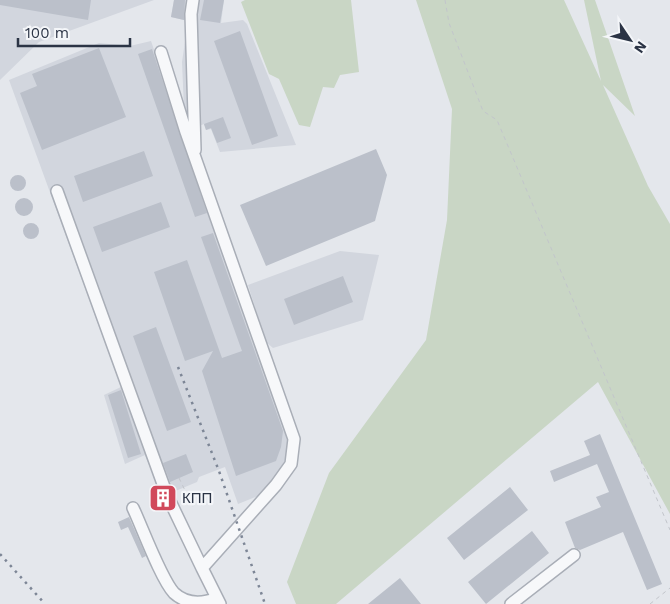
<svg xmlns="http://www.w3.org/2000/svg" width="670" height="604" viewBox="0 0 670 604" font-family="'Work Sans',sans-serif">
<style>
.built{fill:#d2d6de}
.green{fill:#c9d6c5}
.building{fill:#bbc0ca}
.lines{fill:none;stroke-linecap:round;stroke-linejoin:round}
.minor-casing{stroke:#a9aeb7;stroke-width:14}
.path{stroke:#c2c5cb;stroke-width:1;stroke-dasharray:4 4;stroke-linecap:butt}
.minor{stroke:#f7f8fa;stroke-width:11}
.rail{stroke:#7d8696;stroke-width:2.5;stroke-dasharray:2.5 5;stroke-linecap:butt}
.labels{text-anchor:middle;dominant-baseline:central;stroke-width:4.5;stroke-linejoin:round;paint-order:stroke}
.poi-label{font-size:15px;fill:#2b3445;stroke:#f4f6f9;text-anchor:start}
</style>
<rect width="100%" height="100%" fill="#e4e7ec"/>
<!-- built -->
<path class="built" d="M 0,0 L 154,0 L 39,42 L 0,80 Z
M 174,0 L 224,0 L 221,23 L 243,20 L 247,24 L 296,145 L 220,152 L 211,129 L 206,130 L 204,124 L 189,130 L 184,109 L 182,62 L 188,21 L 171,17 Z
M 151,41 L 289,439 L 287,456 L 277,475 L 258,496 L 238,504 L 225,467 L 199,477 L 197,482 L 166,495 L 168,500 L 161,503 L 158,496 L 161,494 L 145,455 L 125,464 L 104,395 L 121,387 L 9,80 L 99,43 L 130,46 Z
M 340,251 L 379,255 L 363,320 L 273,348 L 266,342 L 248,285 Z"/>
<!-- green -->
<path class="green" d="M 245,0 L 351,0 L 359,72 L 340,75 L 334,88 L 323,87 L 310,127 L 299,125 L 279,79 L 269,74 L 241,2 Z
M 416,0 L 564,0 L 601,81 L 584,0 L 595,0 L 635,116 L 603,85 L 648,186 L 670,224 L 670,514 L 598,382 L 336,604 L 296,604 L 287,582 L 329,473 L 426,340 L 447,220 L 452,109 Z"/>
<!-- building -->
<path class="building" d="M 0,0 L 91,0 L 88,20 L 0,5 Z
M 174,0 L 185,0 L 184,20 L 171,17 Z
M 204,0 L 224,0 L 220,23 L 200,20 Z
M 240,31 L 278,136 L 252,145 L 214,41 Z
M 99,48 L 126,117 L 42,150 L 20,93 L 37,86 L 32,74 Z
M 152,49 L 207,213 L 195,217 L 138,54 Z
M 223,117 L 231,138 L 217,143 L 211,128 L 206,130 L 204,124 Z
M 376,149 L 387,175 L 375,221 L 266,266 L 240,205 Z
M 144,151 L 153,176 L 83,202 L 74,176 Z
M10 183a8 8 0 1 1 16 0a8 8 0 1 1-16 0Z
M15 207a9 9 0 1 1 18 0a9 9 0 1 1-18 0Z
M 161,202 L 170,227 L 102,252 L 93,227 Z
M23 231a8 8 0 1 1 16 0a8 8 0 1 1-16 0Z
M 213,233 L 283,431 L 281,447 L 276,461 L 236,476 L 202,371 L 213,351 L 185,361 L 154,272 L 187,260 L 222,358 L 242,351 L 201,237 Z
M 343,276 L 353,302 L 294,325 L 284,299 Z
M 156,327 L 191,422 L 167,431 L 133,336 Z
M 121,390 L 141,454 L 128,458 L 108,395 Z
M 600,434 L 662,584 L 647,590 L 623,532 L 580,550 L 575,548 L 565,522 L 601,507 L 596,497 L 609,492 L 597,464 L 554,482 L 550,471 L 590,455 L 584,441 Z
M 186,454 L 193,472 L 170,482 L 163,463 Z
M 510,487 L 528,510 L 464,560 L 447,538 Z
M 129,517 L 146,556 L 142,558 L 128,527 L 121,530 L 118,522 Z
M 532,531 L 549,553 L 486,604 L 468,582 Z
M 400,578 L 421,604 L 368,604 Z"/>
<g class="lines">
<defs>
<path id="minor" d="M 193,0 L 191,14 L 195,150
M 161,52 L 186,132 L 294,439 L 291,464 L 276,485 L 202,568 L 220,604
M 57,191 L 167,495 L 202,568
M 133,508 C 142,527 161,579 174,593 C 186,604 202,604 217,598
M 511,604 L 574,555"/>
</defs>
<!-- minor casing -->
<use href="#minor" class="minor-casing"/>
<!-- path -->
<path class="path" d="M 445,0 L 449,23 L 483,111 L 497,120 L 670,530
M 179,478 L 193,507
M 650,604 L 670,588"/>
<!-- minor -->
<use href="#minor" class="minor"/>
<!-- rail -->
<path class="rail" d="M 178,367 L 219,471 L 265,604
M 0,554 L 45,604"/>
</g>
<!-- icons -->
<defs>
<symbol id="building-square" viewBox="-11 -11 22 22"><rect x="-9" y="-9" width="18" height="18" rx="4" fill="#d1495b" stroke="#f4f6f9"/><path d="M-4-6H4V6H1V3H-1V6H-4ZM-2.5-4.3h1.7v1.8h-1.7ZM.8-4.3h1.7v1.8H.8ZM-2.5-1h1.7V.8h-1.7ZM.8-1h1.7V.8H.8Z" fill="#fff"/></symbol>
</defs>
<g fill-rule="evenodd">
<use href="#building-square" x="147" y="482" width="32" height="32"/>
</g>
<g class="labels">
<!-- poi labels -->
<g class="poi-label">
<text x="182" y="498">КПП</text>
</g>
</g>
<!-- north arrow -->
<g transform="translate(630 40) rotate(125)" stroke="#f4f6f9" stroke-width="4" paint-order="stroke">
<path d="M0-4L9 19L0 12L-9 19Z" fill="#2b3445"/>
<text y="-8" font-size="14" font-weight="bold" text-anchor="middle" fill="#2b3445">N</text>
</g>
<!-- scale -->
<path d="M18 38v8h112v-8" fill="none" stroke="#2b3445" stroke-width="2.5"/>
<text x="25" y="38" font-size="15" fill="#2b3445" stroke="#f4f6f9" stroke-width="4" paint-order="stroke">100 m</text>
</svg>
